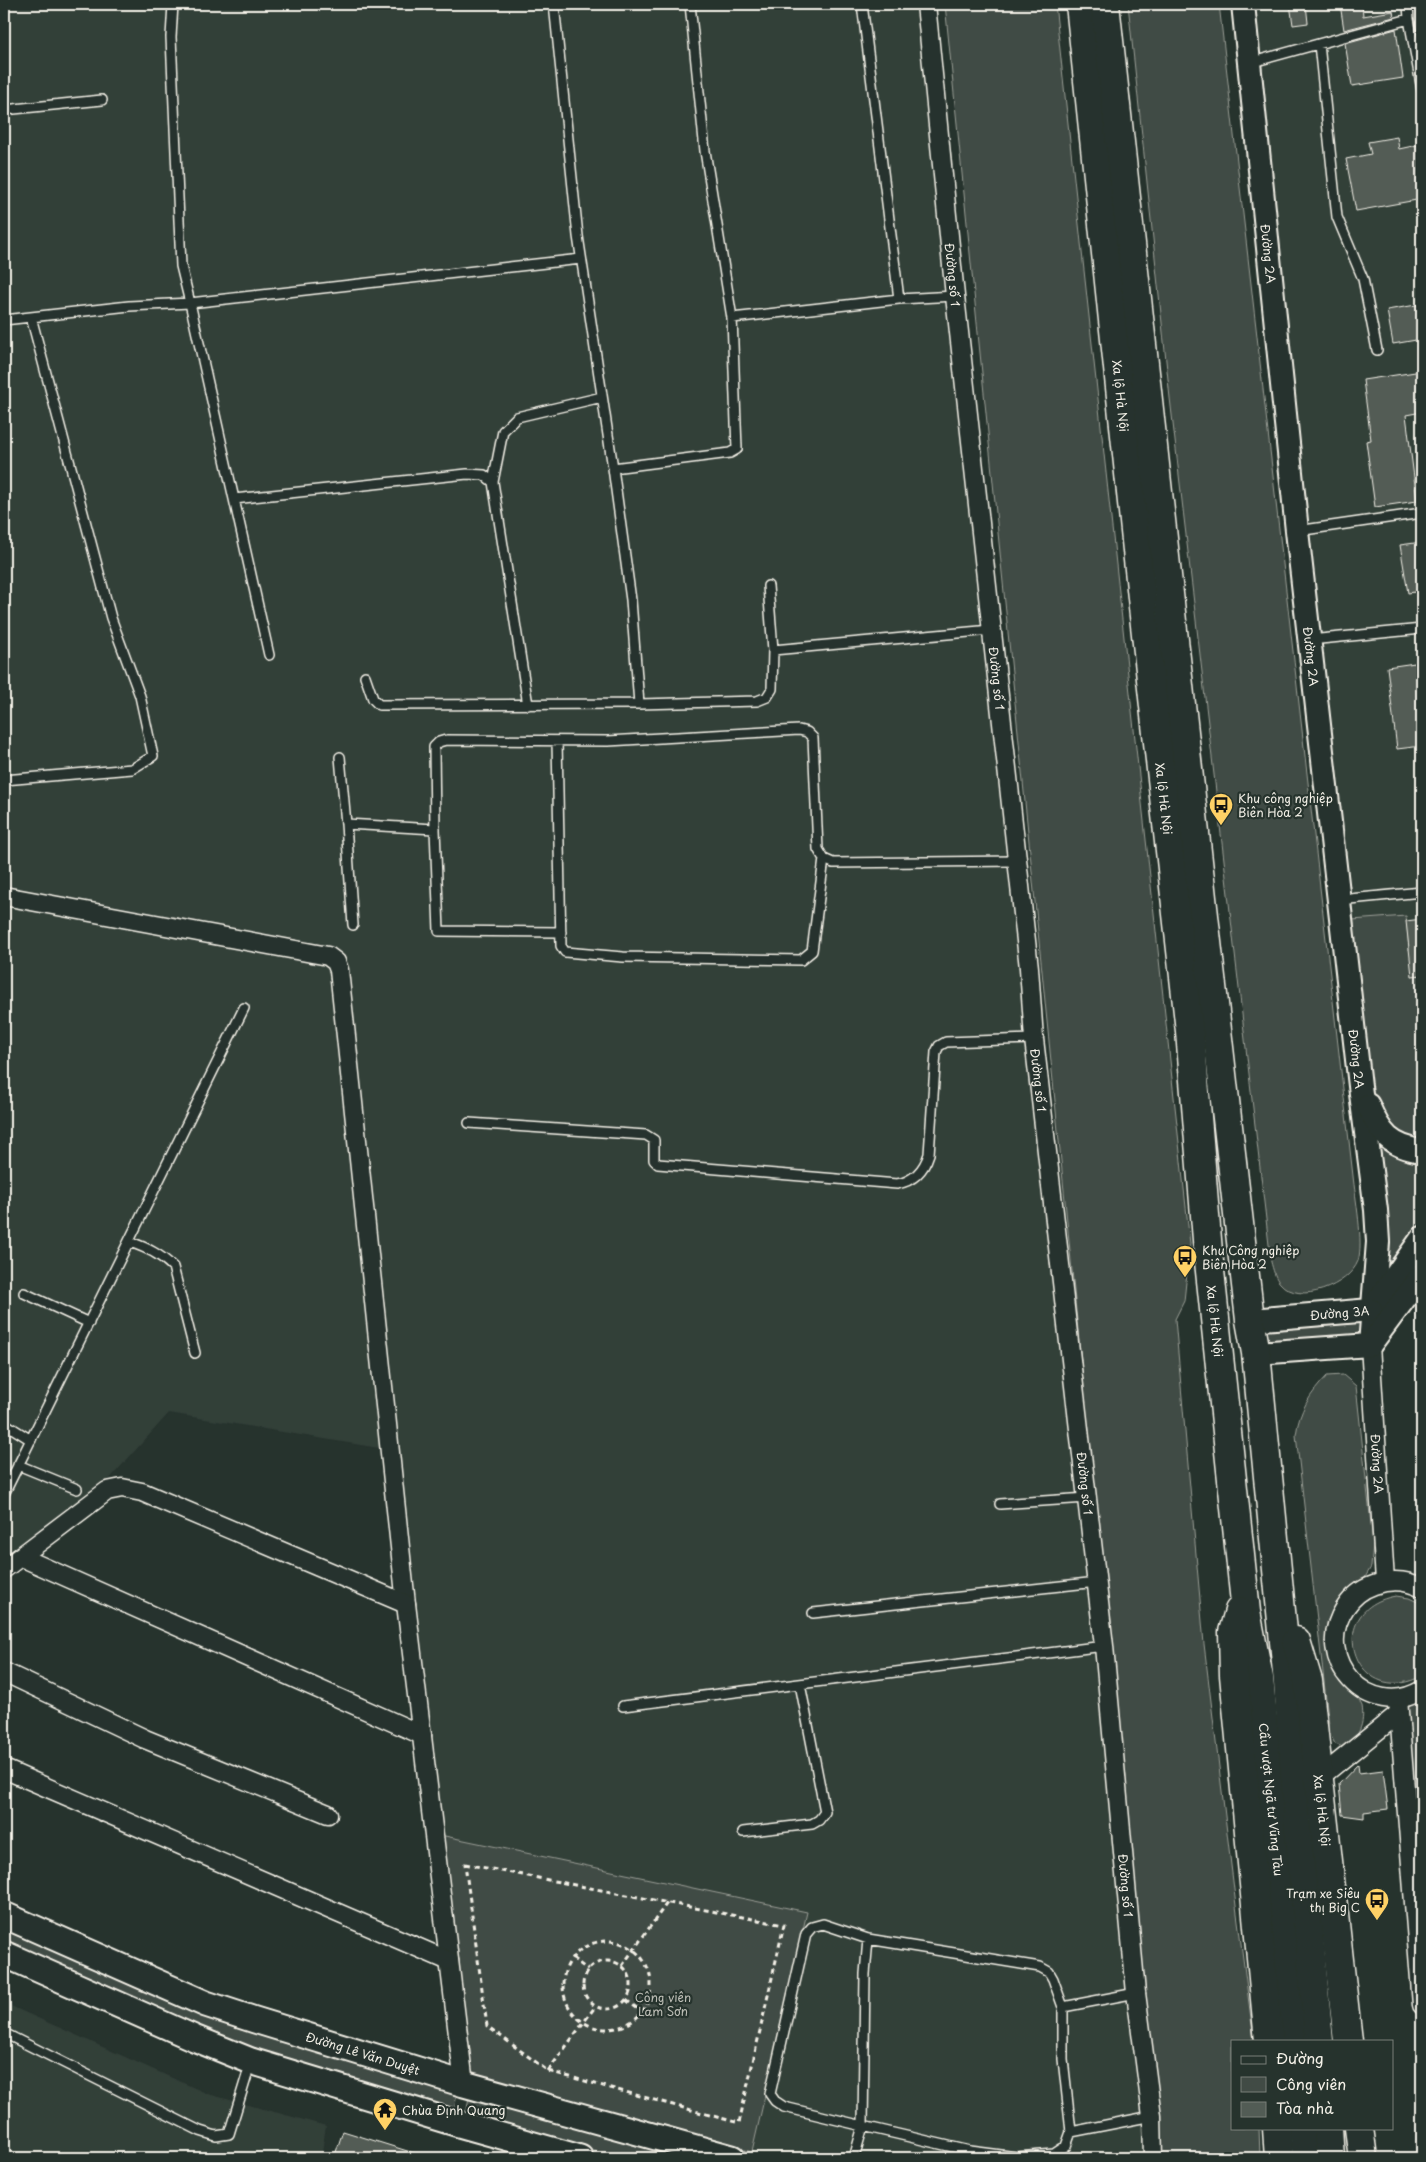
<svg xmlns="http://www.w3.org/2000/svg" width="1426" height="2162" viewBox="0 0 1426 2162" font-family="'Playpen Sans',sans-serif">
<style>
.built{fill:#333f39}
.green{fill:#414b45;stroke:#9a9e96}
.building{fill:#525c55;stroke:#f4f1e8}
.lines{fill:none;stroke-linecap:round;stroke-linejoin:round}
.service-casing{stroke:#f4f1e8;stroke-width:12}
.minor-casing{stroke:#f4f1e8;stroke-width:21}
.tertiary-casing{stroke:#f4f1e8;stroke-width:26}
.secondary-casing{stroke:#f4f1e8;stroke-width:29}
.trunk-casing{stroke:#f4f1e8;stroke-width:31}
.path{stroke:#f4f1e8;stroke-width:3;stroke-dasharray:5 4;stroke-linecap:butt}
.service{stroke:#26332d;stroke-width:9}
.minor{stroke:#26332d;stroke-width:18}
.tertiary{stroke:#26332d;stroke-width:22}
.secondary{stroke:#26332d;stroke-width:25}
.trunk{stroke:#26332d;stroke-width:28}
.labels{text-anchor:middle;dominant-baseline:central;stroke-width:4.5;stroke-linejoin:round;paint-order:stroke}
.street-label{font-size:12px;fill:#f4f1e8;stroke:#26332d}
.poi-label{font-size:12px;fill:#f4f1e8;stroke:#26332d;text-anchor:start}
.park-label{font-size:12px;fill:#bebfb7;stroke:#26332d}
</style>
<rect width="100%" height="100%" fill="#26332d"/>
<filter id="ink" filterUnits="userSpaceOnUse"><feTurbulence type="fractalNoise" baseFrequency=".02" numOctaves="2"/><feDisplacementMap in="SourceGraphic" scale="10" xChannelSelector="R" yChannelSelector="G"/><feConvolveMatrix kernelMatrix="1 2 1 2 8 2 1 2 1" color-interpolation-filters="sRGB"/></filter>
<g filter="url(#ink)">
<!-- built -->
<path class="built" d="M 4,4 L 919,4 L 1145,2112 L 1146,2158 L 772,2158 L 752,2152 L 806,1912 L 440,1835 L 397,1451 L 169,1413 L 104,1485 L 4,1561 Z
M 1254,4 L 1422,4 L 1422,1145 L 1372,1099 L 1307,525 Z
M 4,2003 L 208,2094 L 326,2126 L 321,2158 L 4,2158 Z"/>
<!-- green -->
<path class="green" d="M 945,4 L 1055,4 L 1190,1244 L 1184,1301 L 1175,1319 L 1204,1644 L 1236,1906 L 1254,2041 L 1232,2041 L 1232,2128 L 1259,2128 L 1260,2158 L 1161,2158 Z
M 1128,4 L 1219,4 L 1353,1176 C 1355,1196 1364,1243 1358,1261 C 1349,1285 1299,1306 1280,1283 C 1275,1278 1273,1269 1271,1262 L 1170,398 Z
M 1406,916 L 1409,950 L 1422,949 L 1422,1145 L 1401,1140 L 1372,1099 L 1352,920 Z
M 1377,1136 L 1422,1158 L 1422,1221 L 1386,1271 Z
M 1365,1321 L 1365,1334 L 1264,1342 L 1262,1329 Z
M 1343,1375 L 1356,1386 L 1373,1543 L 1371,1567 L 1363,1581 L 1346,1595 L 1333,1612 L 1327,1636 L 1362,1706 C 1365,1723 1359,1739 1343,1747 L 1335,1744 L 1330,1734 L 1296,1435 C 1299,1411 1310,1394 1327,1376 Z
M 1396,1596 L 1409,1598 L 1422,1604 L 1422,1676 C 1354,1711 1321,1608 1396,1596 Z
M 1422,1698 L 1422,1815 L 1415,1816 L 1404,1704 Z
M 440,1835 L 807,1912 L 752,2152 L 468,2075 Z
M 11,1930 L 457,2092 L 454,2113 L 255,2051 L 5,1943 Z
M 469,2096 L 693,2158 L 620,2158 L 466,2116 Z"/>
<!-- building -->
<path class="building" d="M 1290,4 L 1306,4 L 1308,23 L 1293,25 Z
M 1340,4 L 1362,4 L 1363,16 L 1393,11 L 1394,17 L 1344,30 Z
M 1396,29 L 1403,78 L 1352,86 L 1345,43 Z
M 1397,137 L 1399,149 L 1422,144 L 1422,199 L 1356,211 L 1346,159 L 1371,154 L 1368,142 Z
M 1422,304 L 1422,339 L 1393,344 L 1387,310 Z
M 1422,371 L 1422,412 L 1406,415 L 1417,501 L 1375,507 L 1366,441 L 1371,440 L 1363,380 Z
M 1422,542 L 1422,591 L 1408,593 L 1400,545 Z
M 1422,662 L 1422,746 L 1397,749 L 1387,667 Z
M 1422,919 L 1422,975 L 1412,976 L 1406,921 Z
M 1358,1764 L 1359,1773 L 1383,1770 L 1388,1809 L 1364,1812 L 1364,1818 L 1342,1815 L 1339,1784 Z
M 343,2131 L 417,2154 L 417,2158 L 334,2158 Z"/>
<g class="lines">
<defs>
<path id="service" d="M 554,4 L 578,236 L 613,468
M 690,4 L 705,151 L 732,318
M 862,4 L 899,299
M 1409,19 L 1422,90
M 1319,44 L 1337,217 L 1363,279 L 1377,350
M 1249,63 L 1409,19 L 1408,4
M 4,110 L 102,100
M 4,320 L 129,306 L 190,303 L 181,266 L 171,37 L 173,4
M 493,482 L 503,431 L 517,417 L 602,397
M 234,499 L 467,474 L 484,475 L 493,482 L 528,705
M 1297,531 L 1422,513
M 1310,640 L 1422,629
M 773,650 L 991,630
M 269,655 L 190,303 L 581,259
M 365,676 L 373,699 L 379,705 L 639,704 L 631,600 L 613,468 L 730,453 L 737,449 L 732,318 L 899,299 L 955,296
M 639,704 L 757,701 L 767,697 L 772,689 L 773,650 L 768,586
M 557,741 L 561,946 L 565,952 L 623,957 L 801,960 L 812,951 L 824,859
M 340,757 L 346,824
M 4,780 L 132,769 L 153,756 L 140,696 L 111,618 L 31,317
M 1339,900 L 1422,892
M 353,925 L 346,824 L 435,829
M 561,932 L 439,931 L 435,829 L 434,747 L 439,742 L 446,740 L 608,741 L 799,730 L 807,732 L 813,738 L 818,849 L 824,859 L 833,863 L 1017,861
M 469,1123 L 646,1135 L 654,1140 L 654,1160 L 658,1164 L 897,1184 C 914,1181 924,1170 929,1154 L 936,1052 L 939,1046 L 946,1042 L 1034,1039
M 130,1242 C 147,1248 160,1254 173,1267 L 195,1353
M 24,1293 L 89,1323
M 4,1423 L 31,1440
M 18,1465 L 77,1489
M 4,1494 L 244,1008
M 1000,1504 L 1087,1498
M 813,1613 L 1097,1582
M 623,1706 L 1104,1646
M 743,1832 L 812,1824 L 819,1820 L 825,1812 L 800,1684
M 1063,2007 L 1136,1993
M 4,2033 L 200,2131 L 216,2136 L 229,2134 L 251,2062
M 1071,2132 L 1152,2116
M 854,2158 L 863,2126 L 784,2107 L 775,2101 L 770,2094 L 806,1934 L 812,1927 L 823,1924 L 868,1939 L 1040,1967 L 1049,1972 L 1053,1979 L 1063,2007 L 1063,2059 L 1071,2132 L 1066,2146 L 1054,2154 L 1017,2157 L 970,2151 L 863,2126 L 865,1974 L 868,1939"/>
<g id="minor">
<path id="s1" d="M 926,4 L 955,296 L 1029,968 L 1034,1039 L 1104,1646 L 1136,1993 L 1152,2116 L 1153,2158"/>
<path d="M 4,896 L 328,956 L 336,962 L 339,970 L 406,1604 L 464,2084"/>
<path id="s2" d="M 1370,1345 L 1385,1581"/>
<path d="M 21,1557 L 422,1735"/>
<path d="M 4,1569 L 107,1491 L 122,1488 L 142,1492 L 406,1604"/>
<path d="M 1422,1588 C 1407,1580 1391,1579 1374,1585 C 1362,1589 1352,1597 1345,1608 C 1311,1659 1369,1722 1422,1690"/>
<path d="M 4,1672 L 145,1739 L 328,1814"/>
<path d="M 1398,1699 L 1422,2005"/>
<path d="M 4,1769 L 449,1961"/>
<path d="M 1319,1778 L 1398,1714"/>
</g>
<g id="tertiary">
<path id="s3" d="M 1243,4 L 1297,531 L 1360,1086 L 1376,1210 L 1378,1242 L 1370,1345"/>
<path d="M 1368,1105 C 1380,1134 1391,1147 1422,1151"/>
<path d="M 1372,1309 L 1422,1238"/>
<path id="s4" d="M 1250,1320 L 1371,1310"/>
<path d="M 1256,1353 L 1370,1345 L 1422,1275"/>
</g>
<g id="secondary">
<path id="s5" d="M 4,1915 L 206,2004 L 255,2020 L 464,2084 L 732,2158"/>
<path d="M 4,1954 L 194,2038 L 251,2061 L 459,2124 L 580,2158"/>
</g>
<g id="trunk">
<path id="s6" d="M 1080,4 L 1142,598 L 1190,1031 L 1208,1252 L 1246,1612 L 1259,1678 L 1296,2041"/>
<path d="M 1105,4 L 1203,907 L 1250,1320 L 1256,1353 L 1288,1683 L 1298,1821 L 1319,2041"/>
<path d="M 1239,1611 L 1233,1632 L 1234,1675 L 1269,2041"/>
<path id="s7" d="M 1296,1641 L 1308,1681 L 1348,2041"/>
<path d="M 1277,2128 L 1279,2158"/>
<path d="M 1304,2128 L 1307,2158"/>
<path d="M 1328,2128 L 1330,2158"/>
<path d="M 1359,2128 L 1363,2158"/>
</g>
</defs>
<!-- service casing -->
<use href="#service" class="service-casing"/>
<!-- minor casing -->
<use href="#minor" class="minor-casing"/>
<!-- tertiary casing -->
<use href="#tertiary" class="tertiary-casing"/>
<!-- secondary casing -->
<use href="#secondary" class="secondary-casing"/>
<!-- trunk casing -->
<use href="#trunk" class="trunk-casing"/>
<!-- path -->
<path class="path" d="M 465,1864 L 784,1925 L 739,2123 L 548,2071 L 487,2026 Z
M563 1985a44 44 0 1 1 88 0a44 44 0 1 1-88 0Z
M 572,1958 L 588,1970
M583 1985a24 24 0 1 1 48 0a24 24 0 1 1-48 0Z
M 622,1966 L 667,1903
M 626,2000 L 642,2012
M 548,2071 L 595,2007"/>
<!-- service -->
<use href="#service" class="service"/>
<!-- minor -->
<use href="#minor" class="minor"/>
<!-- tertiary -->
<use href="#tertiary" class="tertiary"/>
<!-- secondary -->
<use href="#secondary" class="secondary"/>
<!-- trunk -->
<use href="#trunk" class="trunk"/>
</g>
</g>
<!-- icons -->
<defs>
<symbol id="bus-pin" viewBox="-11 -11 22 30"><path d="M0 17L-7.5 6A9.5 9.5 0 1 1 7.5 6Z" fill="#ffd166" stroke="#26332d"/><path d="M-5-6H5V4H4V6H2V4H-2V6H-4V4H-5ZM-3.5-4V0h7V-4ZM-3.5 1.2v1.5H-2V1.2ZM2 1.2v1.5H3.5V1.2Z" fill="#111"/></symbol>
<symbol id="temple-pin" viewBox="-11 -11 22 30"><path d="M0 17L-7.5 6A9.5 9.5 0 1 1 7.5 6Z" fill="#ffd166" stroke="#26332d"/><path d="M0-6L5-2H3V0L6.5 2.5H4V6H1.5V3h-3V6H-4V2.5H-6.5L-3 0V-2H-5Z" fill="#111"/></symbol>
</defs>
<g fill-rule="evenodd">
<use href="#bus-pin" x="1207" y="791" width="28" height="38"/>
<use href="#bus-pin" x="1171" y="1243" width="28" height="38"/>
<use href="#bus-pin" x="1363" y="1886" width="28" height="38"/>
<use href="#temple-pin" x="371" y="2096" width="28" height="38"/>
</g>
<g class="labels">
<!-- street labels -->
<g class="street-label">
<text stroke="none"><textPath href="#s3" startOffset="251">Đường 2A</textPath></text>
<text stroke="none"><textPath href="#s1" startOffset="272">Đường số 1</textPath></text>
<text stroke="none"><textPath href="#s6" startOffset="394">Xa lộ Hà Nội</textPath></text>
<text stroke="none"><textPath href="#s3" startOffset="656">Đường 2A</textPath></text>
<text stroke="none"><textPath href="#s1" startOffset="678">Đường số 1</textPath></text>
<text stroke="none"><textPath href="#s6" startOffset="799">Xa lộ Hà Nội</textPath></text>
<text stroke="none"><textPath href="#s3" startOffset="1061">Đường 2A</textPath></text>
<text stroke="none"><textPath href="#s1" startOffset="1082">Đường số 1</textPath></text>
<text stroke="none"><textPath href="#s4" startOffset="90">Đường 3A</textPath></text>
<text stroke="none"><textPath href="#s6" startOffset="1324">Xa lộ Hà Nội</textPath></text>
<text stroke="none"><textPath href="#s2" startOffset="119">Đường 2A</textPath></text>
<text stroke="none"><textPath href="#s1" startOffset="1488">Đường số 1</textPath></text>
<text stroke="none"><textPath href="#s6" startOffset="1806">Cầu vượt Ngã tư Vũng Tàu</textPath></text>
<text stroke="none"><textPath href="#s7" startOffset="172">Xa lộ Hà Nội</textPath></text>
<text stroke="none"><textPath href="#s1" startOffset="1892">Đường số 1</textPath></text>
<text stroke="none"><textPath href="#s5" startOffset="385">Đường Lê Văn Duyệt</textPath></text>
</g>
<!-- poi labels -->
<g class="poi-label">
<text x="1238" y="798">Khu công nghiệp<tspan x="1238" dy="14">Biên Hòa 2</tspan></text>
<text x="1202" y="1250">Khu Công nghiệp<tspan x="1202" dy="14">Biên Hòa 2</tspan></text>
<text x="1360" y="1893" text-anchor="end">Trạm xe Siêu<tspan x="1360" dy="14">thị Big C</tspan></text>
<text x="402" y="2110">Chùa Định Quang</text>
</g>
<!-- park labels -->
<g class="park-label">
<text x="663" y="1997">Công viên<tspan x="663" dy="14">Lam Sơn</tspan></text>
</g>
</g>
<!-- margin -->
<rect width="1426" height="2162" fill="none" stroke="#26332d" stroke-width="20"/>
<rect x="10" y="10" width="1406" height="2142" fill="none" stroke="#f4f1e8" stroke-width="2" filter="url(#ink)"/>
<!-- legend -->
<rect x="1231" y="2040" width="162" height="90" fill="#26332d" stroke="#787f78"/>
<rect x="1241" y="2056" width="25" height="8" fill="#26332d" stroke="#787f78"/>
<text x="1276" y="2064" font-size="15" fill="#f4f1e8">Đường</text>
<rect x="1241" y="2077" width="25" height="15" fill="#414b45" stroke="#787f78"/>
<text x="1276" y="2090" font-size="15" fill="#f4f1e8">Công viên</text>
<rect x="1241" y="2102" width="25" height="15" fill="#525c55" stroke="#787f78"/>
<text x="1276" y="2114" font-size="15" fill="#f4f1e8">Tòa nhà</text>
</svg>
